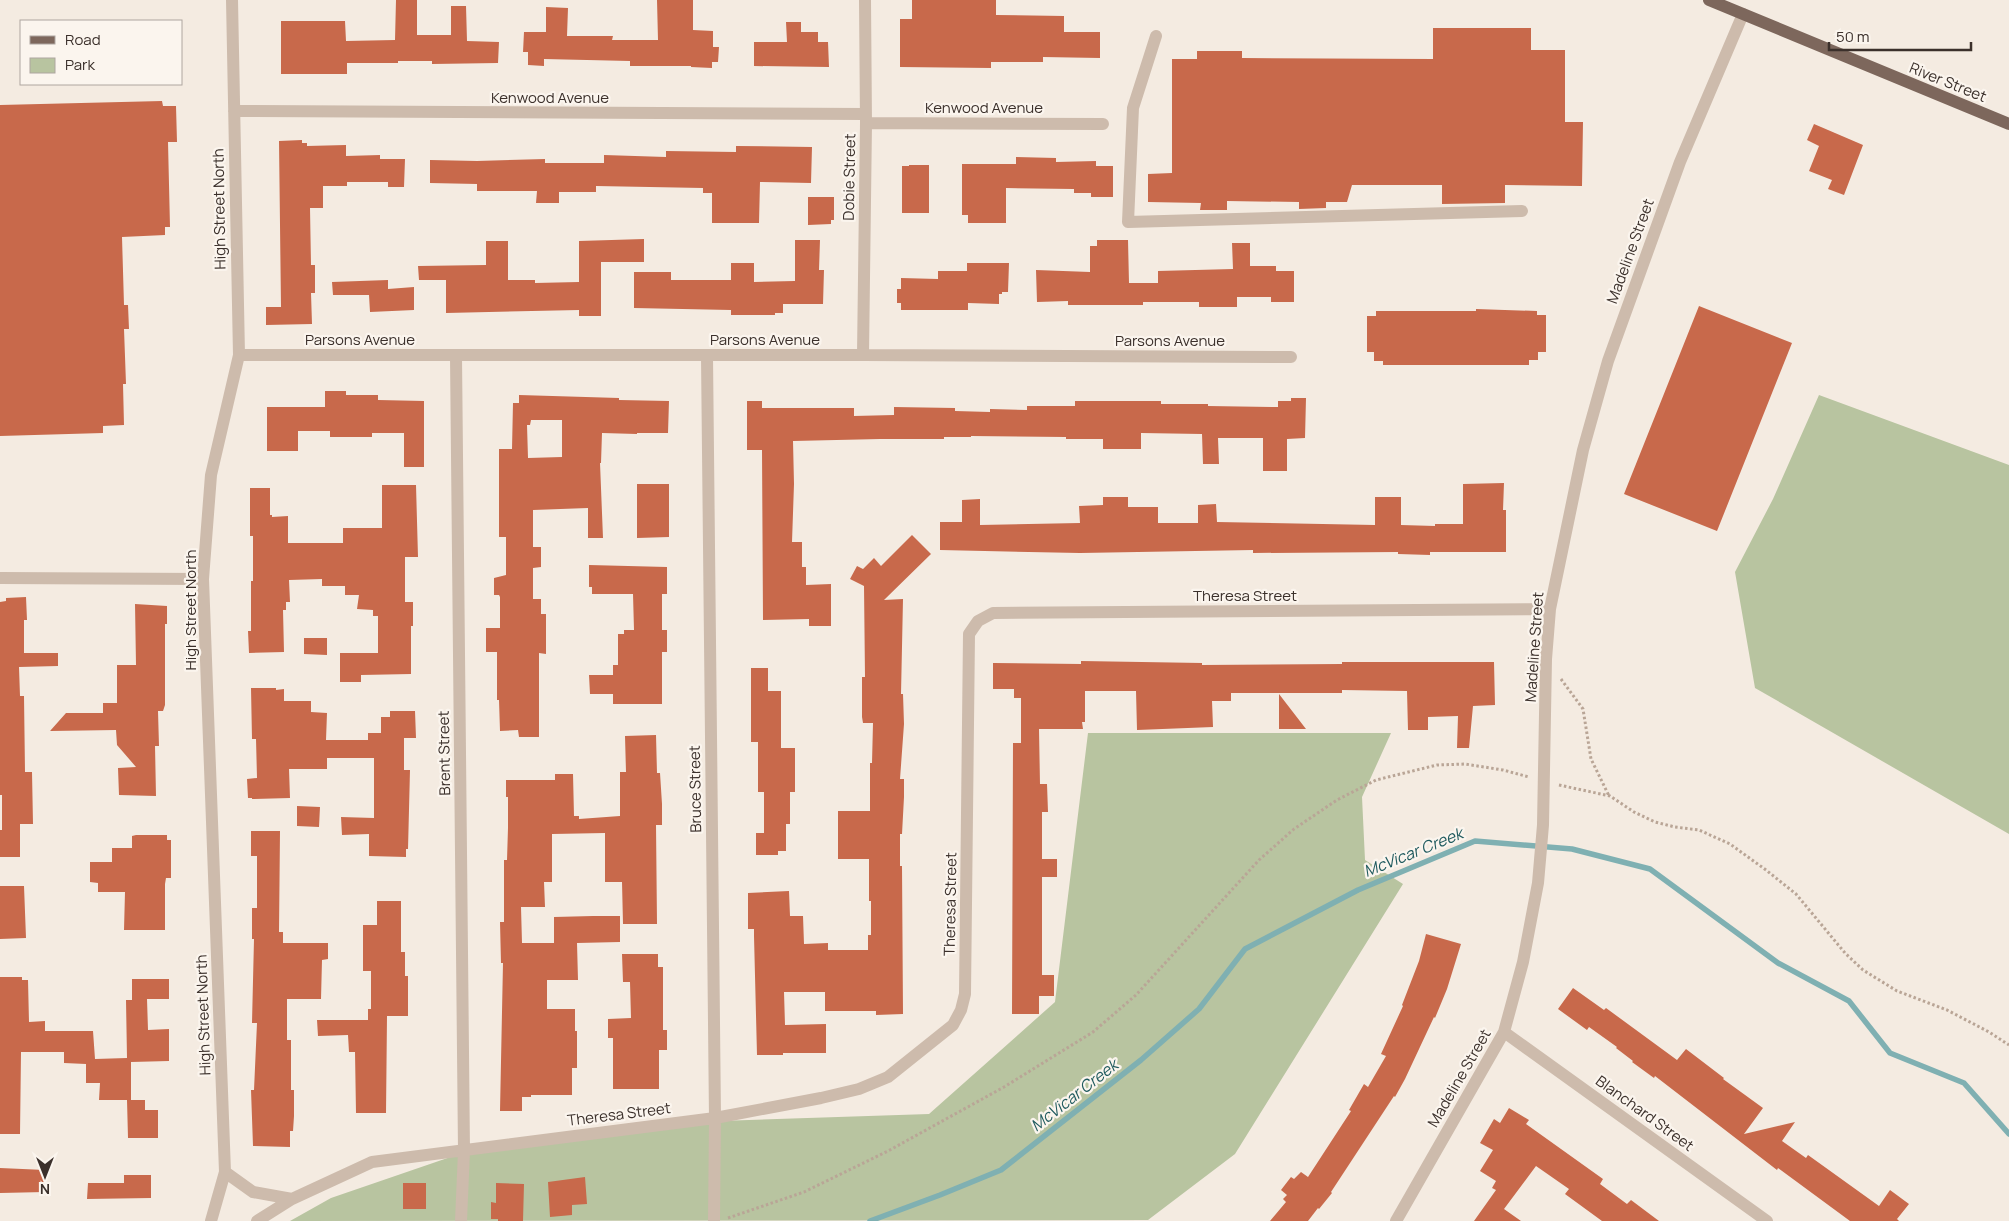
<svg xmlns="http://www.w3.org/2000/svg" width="2009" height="1221" viewBox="0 0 2009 1221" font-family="Manrope,sans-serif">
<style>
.green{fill:#b8c4a0}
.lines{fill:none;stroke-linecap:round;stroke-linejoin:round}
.stream{stroke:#7fb0b2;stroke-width:5.5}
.building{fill:#c8694b;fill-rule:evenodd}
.path{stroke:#b9a596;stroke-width:3;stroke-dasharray:2.5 2.5;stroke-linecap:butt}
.minor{stroke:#cdbbac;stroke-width:12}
.major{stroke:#7d675c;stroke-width:12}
.labels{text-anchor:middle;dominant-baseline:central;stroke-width:4.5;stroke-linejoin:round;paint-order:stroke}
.street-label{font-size:15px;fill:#3b302b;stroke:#fbf5ee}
.water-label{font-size:16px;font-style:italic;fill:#1f5a5e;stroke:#fbf5ee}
</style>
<rect width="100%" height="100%" fill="#f4ebe1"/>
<!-- green -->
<path class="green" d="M 1819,395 L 2009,465 L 2009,834 L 1755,688 L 1735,572 L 1773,499 Z
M 1088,733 L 1391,733 L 1362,797 L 1365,860 L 1403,884 L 1235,1154 L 1148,1220 L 290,1221 L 331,1198 L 465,1152 L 719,1121 L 929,1114 L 1055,1002 Z"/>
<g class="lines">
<!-- stream -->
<path class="stream" d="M 870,1221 L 940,1195 L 1001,1170 L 1141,1060 L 1199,1009 L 1245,949 L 1358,890 L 1475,841 L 1572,849 L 1650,869 L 1778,963 L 1849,1001 L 1890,1053 L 1964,1083 L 2009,1134"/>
</g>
<!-- building -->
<path class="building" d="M 396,0 L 417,0 L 417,35 L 451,35 L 451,6 L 466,6 L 467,41 L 499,42 L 498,63 L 432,64 L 432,61 L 398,61 L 398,63 L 347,63 L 347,74 L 281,74 L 281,21 L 345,21 L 346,41 L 395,40 Z
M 657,0 L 693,0 L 693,30 L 713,31 L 713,47 L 719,47 L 718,62 L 712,62 L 712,68 L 691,67 L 691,66 L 630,66 L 630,61 L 544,59 L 544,66 L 528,65 L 528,52 L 523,52 L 524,32 L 546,32 L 546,7 L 568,8 L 567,36 L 613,36 L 612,40 L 658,40 Z
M 912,0 L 996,0 L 996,15 L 1064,16 L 1064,32 L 1100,32 L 1100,58 L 1043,57 L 1043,62 L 991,62 L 991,68 L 900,67 L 900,19 L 912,19 Z
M 786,22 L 801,22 L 801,32 L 818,32 L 818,42 L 828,42 L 829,67 L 754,66 L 754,42 L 787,42 Z
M 1433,28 L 1531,28 L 1531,50 L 1565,50 L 1565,122 L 1583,122 L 1582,186 L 1505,185 L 1505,203 L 1442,204 L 1442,185 L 1352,185 L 1347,202 L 1326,202 L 1326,208 L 1299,209 L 1299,202 L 1227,201 L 1227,210 L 1200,210 L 1201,203 L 1148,202 L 1148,174 L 1172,173 L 1172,59 L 1197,59 L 1197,51 L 1242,51 L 1242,58 L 1433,59 Z
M 162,101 L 163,106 L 176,106 L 177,142 L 168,142 L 170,227 L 165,227 L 165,235 L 122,237 L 124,305 L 128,305 L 129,329 L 124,329 L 126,384 L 123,384 L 124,425 L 103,426 L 103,433 L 0,436 L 0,105 Z
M 1814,124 L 1863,145 L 1844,195 L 1828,189 L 1832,180 L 1809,171 L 1819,146 L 1807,140 Z
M 302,140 L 302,143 L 307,143 L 307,146 L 346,145 L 346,156 L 380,155 L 380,159 L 405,159 L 404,187 L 388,187 L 388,182 L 347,182 L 347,186 L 323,186 L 323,208 L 310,208 L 311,265 L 315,265 L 315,293 L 311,293 L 312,324 L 266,325 L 266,307 L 281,307 L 279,141 Z
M 736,146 L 812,147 L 811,183 L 760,182 L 759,223 L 712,223 L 712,193 L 703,193 L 703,188 L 596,186 L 596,192 L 559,192 L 559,203 L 536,203 L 537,191 L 477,191 L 477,184 L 430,183 L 430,160 L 477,161 L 545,159 L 545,163 L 604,163 L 604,155 L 666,157 L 666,151 L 736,152 Z
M 1016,157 L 1056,158 L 1056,162 L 1096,161 L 1096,166 L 1113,166 L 1113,197 L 1091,197 L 1091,193 L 1074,193 L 1074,189 L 1006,188 L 1006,223 L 968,223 L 968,215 L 962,215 L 962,164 L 1016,164 Z
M 909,165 L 929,165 L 929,213 L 902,213 L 902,166 L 909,166 Z
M 808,197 L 834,197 L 834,220 L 831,220 L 831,224 L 808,225 Z
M 644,239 L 644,262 L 601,262 L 601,316 L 579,316 L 579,310 L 446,313 L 446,280 L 419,280 L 418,266 L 486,265 L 486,241 L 508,241 L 508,280 L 535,280 L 535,283 L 579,282 L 579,241 Z
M 795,240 L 820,240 L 819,270 L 824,270 L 823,304 L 783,304 L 783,313 L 775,313 L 775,315 L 731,315 L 731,310 L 634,308 L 634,272 L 671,272 L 671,280 L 731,280 L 731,263 L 754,263 L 754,282 L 795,281 Z
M 1097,240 L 1128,240 L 1129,283 L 1158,283 L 1158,271 L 1233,269 L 1232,243 L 1250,243 L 1250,266 L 1276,266 L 1276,271 L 1294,271 L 1294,302 L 1271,302 L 1271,297 L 1237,297 L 1237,307 L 1199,307 L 1199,302 L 1143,302 L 1143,305 L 1068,305 L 1068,301 L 1037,302 L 1036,270 L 1090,272 L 1090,246 L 1097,246 Z
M 967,263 L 1009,263 L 1008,292 L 1002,292 L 1002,294 L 999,294 L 999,304 L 968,303 L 968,310 L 901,310 L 901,303 L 897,303 L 897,289 L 901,289 L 901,278 L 938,279 L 938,271 L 967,271 Z
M 388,280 L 388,289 L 414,287 L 414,310 L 370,312 L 369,295 L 333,295 L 332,282 Z
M 1699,306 L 1792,343 L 1717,531 L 1624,494 Z
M 1476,309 L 1537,311 L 1537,315 L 1546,315 L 1546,352 L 1538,352 L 1538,360 L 1529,360 L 1529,365 L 1383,365 L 1383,361 L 1374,361 L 1374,352 L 1367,352 L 1367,316 L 1376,316 L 1376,311 L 1476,311 Z
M 325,391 L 346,391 L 346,395 L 378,395 L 378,400 L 424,401 L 424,467 L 404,467 L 404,433 L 372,433 L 372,437 L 330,437 L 330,431 L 298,431 L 298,451 L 267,451 L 267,407 L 325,407 Z
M 519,395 L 619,398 L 619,400 L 669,401 L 668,433 L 637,433 L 637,434 L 602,433 L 601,463 L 600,463 L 603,538 L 588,538 L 588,508 L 533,510 L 533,547 L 541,547 L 541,567 L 533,568 L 533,599 L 541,599 L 541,614 L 546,614 L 546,654 L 539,653 L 539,737 L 519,737 L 518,730 L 500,731 L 499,700 L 497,700 L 497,652 L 486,652 L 486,628 L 500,628 L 500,597 L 499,595 L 494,595 L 494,578 L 506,575 L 506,537 L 499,537 L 499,449 L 512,449 L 513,403 L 519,403 ZM 531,420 L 562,420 L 562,457 L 528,458 L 527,425 L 530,425 Z
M 1291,398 L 1306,398 L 1305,438 L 1287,439 L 1287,471 L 1263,471 L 1263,438 L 1218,438 L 1219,464 L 1203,464 L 1202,434 L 1141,433 L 1141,449 L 1103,449 L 1103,439 L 1066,439 L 1066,437 L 971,436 L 971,437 L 944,437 L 944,439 L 880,439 L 793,441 L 794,484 L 792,542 L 802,542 L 802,567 L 806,567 L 806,585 L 831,584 L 831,626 L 809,626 L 809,619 L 763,620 L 762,450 L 747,450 L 747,401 L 762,401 L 762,408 L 854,408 L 854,416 L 894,415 L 894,407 L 955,408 L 955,411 L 990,412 L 990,409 L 1027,410 L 1027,406 L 1075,406 L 1075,401 L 1161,401 L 1161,404 L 1208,404 L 1208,406 L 1278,407 L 1278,401 L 1291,401 Z
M 1504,483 L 1503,510 L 1506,510 L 1506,552 L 1430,552 L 1430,555 L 1398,554 L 1398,552 L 1253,553 L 1253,550 L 1080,553 L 940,550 L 940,522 L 962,522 L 962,500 L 980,499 L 980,525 L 1080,523 L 1079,506 L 1103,505 L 1103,497 L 1128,497 L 1128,507 L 1158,507 L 1158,523 L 1198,523 L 1198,505 L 1216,504 L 1217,522 L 1375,525 L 1375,497 L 1401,497 L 1401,525 L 1435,526 L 1435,524 L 1463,524 L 1463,484 Z
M 637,484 L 669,484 L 669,537 L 637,538 Z
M 382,485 L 416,485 L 418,557 L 405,557 L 405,602 L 413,602 L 413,626 L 411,626 L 411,674 L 361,675 L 361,682 L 340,682 L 340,653 L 378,653 L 378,616 L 373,616 L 373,610 L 357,609 L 359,595 L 345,595 L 345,586 L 322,586 L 322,579 L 289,580 L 290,602 L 286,602 L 286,610 L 283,610 L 284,652 L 249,653 L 248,631 L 251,631 L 251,581 L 253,581 L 253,536 L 250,536 L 250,488 L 270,488 L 270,515 L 272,515 L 272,517 L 288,516 L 288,543 L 343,543 L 343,528 L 382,528 Z
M 912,535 L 931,554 L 884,600 L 903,599 L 901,694 L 903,694 L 904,724 L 900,779 L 904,779 L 904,797 L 902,834 L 900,834 L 900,866 L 902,866 L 903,1014 L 876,1015 L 876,1011 L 825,1011 L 825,992 L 784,992 L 785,1025 L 826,1024 L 826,1053 L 783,1053 L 783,1055 L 757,1055 L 754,936 L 754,929 L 748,929 L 748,893 L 789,891 L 790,916 L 803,916 L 804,944 L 828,943 L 828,950 L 868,950 L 868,935 L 871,935 L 871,901 L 869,901 L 869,859 L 838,859 L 838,811 L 870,811 L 870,763 L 872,763 L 873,723 L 863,723 L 862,717 L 862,677 L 865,677 L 864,586 L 850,579 L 857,566 L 863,569 L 874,558 L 881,566 Z
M 589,565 L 667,567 L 667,594 L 662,594 L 662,630 L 667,630 L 667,652 L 662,652 L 662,704 L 613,704 L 613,694 L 590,694 L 589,675 L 613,675 L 613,665 L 618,665 L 618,634 L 624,634 L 624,630 L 634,630 L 633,594 L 592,594 L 592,587 L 589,587 Z
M 26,597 L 27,620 L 24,620 L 24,653 L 58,653 L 58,666 L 19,667 L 20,696 L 24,696 L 25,772 L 32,772 L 33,824 L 20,824 L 20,857 L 0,857 L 0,830 L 2,830 L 2,795 L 0,795 L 0,602 L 6,601 L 6,598 Z
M 135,604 L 167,606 L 167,624 L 165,624 L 165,705 L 163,711 L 158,711 L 159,746 L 155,746 L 156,796 L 119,795 L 118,768 L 136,767 L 117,745 L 116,730 L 50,731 L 66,713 L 103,713 L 103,703 L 117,703 L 117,665 L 136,665 Z
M 304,638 L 327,638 L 327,655 L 304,654 Z
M 1081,661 L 1202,663 L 1202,665 L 1342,664 L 1342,662 L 1494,662 L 1495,705 L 1473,706 L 1469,748 L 1457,748 L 1458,716 L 1428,717 L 1428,730 L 1408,730 L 1407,691 L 1342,690 L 1342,693 L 1231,693 L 1231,701 L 1212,701 L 1213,727 L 1137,730 L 1136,691 L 1085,691 L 1085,722 L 1082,722 L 1083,729 L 1039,729 L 1040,784 L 1047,784 L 1048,812 L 1042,812 L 1042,859 L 1057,859 L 1057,877 L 1042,877 L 1042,975 L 1054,975 L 1054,996 L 1039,996 L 1039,1014 L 1012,1014 L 1013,743 L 1021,743 L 1021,698 L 1014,698 L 1014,689 L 993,689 L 993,663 L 1081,664 Z
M 751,668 L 768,668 L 768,691 L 781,691 L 781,748 L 795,748 L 795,792 L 790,792 L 790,824 L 786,824 L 786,851 L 778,851 L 778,855 L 756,855 L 756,833 L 764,833 L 764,792 L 758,792 L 758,742 L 751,742 Z
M 251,688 L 276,688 L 276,690 L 284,689 L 284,701 L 311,701 L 311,712 L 327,713 L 326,740 L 368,740 L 368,733 L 381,733 L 381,717 L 390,717 L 390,711 L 415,711 L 416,738 L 404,738 L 404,770 L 410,770 L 408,849 L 406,849 L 406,857 L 369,856 L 369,834 L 342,835 L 341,817 L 374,818 L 374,758 L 327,758 L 327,769 L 289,769 L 290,798 L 252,799 L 252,798 L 248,798 L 247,779 L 257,778 L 256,739 L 252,739 Z
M 1279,694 L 1306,729 L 1279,729 Z
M 656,735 L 657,773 L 660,773 L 662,804 L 662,825 L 656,825 L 657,924 L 623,924 L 622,882 L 605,882 L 605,833 L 552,834 L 552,882 L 544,882 L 545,907 L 521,907 L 522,943 L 554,943 L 554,917 L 593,916 L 620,916 L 620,942 L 577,943 L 578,980 L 547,980 L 547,1009 L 575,1009 L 575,1031 L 577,1031 L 577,1068 L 572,1068 L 572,1095 L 531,1095 L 531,1097 L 522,1097 L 522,1111 L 500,1111 L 503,963 L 501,963 L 500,922 L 504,922 L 504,860 L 507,860 L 508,828 L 508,797 L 506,797 L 506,780 L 555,780 L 555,774 L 573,774 L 574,816 L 579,816 L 579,819 L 620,816 L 620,772 L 626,772 L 625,736 Z
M 297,806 L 320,807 L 319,827 L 297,826 Z
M 251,831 L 280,831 L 279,932 L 283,932 L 283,943 L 328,943 L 328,959 L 322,960 L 321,999 L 287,999 L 287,1040 L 291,1040 L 291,1090 L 294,1090 L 294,1116 L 293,1131 L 290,1131 L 290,1147 L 253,1146 L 251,1090 L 254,1090 L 257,1023 L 252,1023 L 254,939 L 252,939 L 252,908 L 257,908 L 257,856 L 251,856 Z
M 136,835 L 167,835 L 167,840 L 171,840 L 171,878 L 166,878 L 165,884 L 165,930 L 124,930 L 125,892 L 98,892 L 98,883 L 90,882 L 90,862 L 112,862 L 112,848 L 132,848 L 132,836 Z
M 0,886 L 24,886 L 26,938 L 0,939 Z
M 377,901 L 401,901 L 401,952 L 405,952 L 405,976 L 408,976 L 408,1016 L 387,1016 L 386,1113 L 356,1113 L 355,1052 L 349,1052 L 348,1035 L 318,1036 L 317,1020 L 368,1020 L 368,1009 L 371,1009 L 371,971 L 363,971 L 363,925 L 377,925 Z
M 1426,934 L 1461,944 L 1447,989 L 1435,1018 L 1434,1017 L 1405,1079 L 1395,1097 L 1394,1096 L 1331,1192 L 1332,1193 L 1319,1209 L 1318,1208 L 1308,1221 L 1270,1221 L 1286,1202 L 1283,1199 L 1287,1195 L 1281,1190 L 1291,1177 L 1294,1179 L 1301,1172 L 1308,1177 L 1351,1111 L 1349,1110 L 1364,1084 L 1368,1087 L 1386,1056 L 1381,1054 L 1403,1006 L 1402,1005 L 1419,961 Z
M 622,954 L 658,954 L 658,967 L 663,967 L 663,1030 L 667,1030 L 667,1050 L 659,1050 L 659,1089 L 613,1089 L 613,1038 L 608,1038 L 608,1019 L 631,1018 L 630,982 L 623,982 Z
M 0,977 L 22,977 L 22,980 L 28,980 L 29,1022 L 45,1021 L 45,1031 L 93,1031 L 95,1059 L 127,1058 L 126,1000 L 132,1000 L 132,979 L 169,979 L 169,999 L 147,999 L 148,1030 L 169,1029 L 169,1061 L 131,1062 L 131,1100 L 145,1100 L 145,1110 L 158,1110 L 158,1138 L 128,1138 L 127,1100 L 99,1100 L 100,1083 L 86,1083 L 86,1064 L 64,1063 L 64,1052 L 21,1052 L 20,1134 L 0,1134 Z
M 1573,988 L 1604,1010 L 1606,1008 L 1677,1060 L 1686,1049 L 1724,1078 L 1723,1079 L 1763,1108 L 1744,1134 L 1795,1122 L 1782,1141 L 1806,1158 L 1808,1155 L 1879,1206 L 1890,1190 L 1909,1204 L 1897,1219 L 1899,1221 L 1850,1221 L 1778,1168 L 1777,1170 L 1655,1076 L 1654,1078 L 1632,1062 L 1633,1061 L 1616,1048 L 1617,1047 L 1589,1027 L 1587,1030 L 1558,1009 Z
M 1509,1108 L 1529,1120 L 1526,1124 L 1603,1179 L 1600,1184 L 1627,1204 L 1631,1200 L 1659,1221 L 1602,1221 L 1565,1194 L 1569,1189 L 1536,1166 L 1504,1209 L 1521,1221 L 1474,1221 L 1496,1190 L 1492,1188 L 1496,1181 L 1480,1171 L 1493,1150 L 1480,1143 L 1494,1119 L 1500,1123 Z
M 0,1168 L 45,1170 L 45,1192 L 0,1193 Z
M 124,1175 L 151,1175 L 151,1198 L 87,1199 L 88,1183 L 124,1183 Z
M 585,1177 L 587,1204 L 572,1205 L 572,1215 L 550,1217 L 548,1182 Z
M 403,1183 L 426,1183 L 426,1209 L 403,1209 Z
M 496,1183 L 524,1184 L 523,1221 L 498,1221 L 498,1219 L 491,1219 L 491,1202 L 496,1203 Z"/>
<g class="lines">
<!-- path -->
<path class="path" d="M 1561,679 L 1583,709 L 1591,759 L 1609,796
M 1559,785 L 1610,796 L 1634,812 L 1655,822 L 1675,827 L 1699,830 L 1730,844 L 1766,870 L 1796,894 L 1845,953 L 1863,970 L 1897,991 L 1947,1010 L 1989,1032 L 2009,1045
M 728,1218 L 804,1192 L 888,1151 L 1004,1087 L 1093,1032 L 1136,995 L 1259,860 L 1294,829 L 1337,800 L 1376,780 L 1437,765 L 1465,764 L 1503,770 L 1529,777"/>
<!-- minor -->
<path class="minor" d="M 1156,36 L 1133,108 L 1128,222 L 1522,211
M 234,111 L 865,114
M 866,123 L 1103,124
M 239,355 L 863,355 L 1291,357
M 863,355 L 866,123 L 865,0
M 456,356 L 464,1151 L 461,1221
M 707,356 L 715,1118 L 714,1221
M 0,578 L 203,579
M 1504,1032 L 1767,1221
M 225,1172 L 253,1192 L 292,1199
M 211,1221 L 225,1172 L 203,579 L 211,475 L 239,355 L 232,0
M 257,1221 L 292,1199 L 372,1162 L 715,1118 L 821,1098 L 859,1089 L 888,1077 L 953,1025 L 961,1010 L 965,994 L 969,634 L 978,621 L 993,613 L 1550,609
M 1396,1221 L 1504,1032 L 1523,962 L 1538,883 L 1543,825 L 1546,659 L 1550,609 L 1583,450 L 1608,361 L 1680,162 L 1743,14"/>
<!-- major -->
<path class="major" d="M 1709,0 L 2009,124"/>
</g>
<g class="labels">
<!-- street labels -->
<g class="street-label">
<text transform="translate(1948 82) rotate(22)">River Street</text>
<text x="550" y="97">Kenwood Avenue</text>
<text x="984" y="107">Kenwood Avenue</text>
<text transform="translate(849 177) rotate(-89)">Dobie Street</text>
<text transform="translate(219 209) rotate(-91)">High Street North</text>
<text transform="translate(1630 251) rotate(-70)">Madeline Street</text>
<text x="360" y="339">Parsons Avenue</text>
<text x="765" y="339">Parsons Avenue</text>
<text x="1170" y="340">Parsons Avenue</text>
<text x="1245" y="595">Theresa Street</text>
<text transform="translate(190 610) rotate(-90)">High Street North</text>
<text transform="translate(1534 647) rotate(-86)">Madeline Street</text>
<text transform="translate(444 753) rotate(-91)">Brent Street</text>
<text transform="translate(695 789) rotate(-91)">Bruce Street</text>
<text transform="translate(950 904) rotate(-89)">Theresa Street</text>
<text transform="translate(203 1015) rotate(-92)">High Street North</text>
<text transform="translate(1459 1078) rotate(-60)">Madeline Street</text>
<text transform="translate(1645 1113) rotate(36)">Blanchard Street</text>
<text transform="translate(619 1114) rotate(-7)">Theresa Street</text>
</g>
<!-- water labels -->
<g class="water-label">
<text transform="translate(1413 852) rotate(-22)">McVicar Creek</text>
<text transform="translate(1074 1095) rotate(-38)">McVicar Creek</text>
</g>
</g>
<!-- legend -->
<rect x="20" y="20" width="162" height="65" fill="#fbf5ee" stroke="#aea6a0"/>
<rect x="30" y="36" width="25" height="8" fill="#7d675c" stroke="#aea6a0"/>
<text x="65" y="45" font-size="15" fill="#3b302b">Road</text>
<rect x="30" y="58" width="25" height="15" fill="#b8c4a0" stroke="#aea6a0"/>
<text x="65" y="70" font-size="15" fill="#3b302b">Park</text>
<!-- north arrow -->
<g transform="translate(45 1176) rotate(180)" stroke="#fbf5ee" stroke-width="4" paint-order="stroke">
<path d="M0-4L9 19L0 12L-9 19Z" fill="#3b302b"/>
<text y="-8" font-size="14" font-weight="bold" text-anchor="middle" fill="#3b302b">N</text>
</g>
<!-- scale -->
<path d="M1829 42v8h142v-8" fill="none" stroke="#3b302b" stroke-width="2.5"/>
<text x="1836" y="42" font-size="15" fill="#3b302b" stroke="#fbf5ee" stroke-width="4" paint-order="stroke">50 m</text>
</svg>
